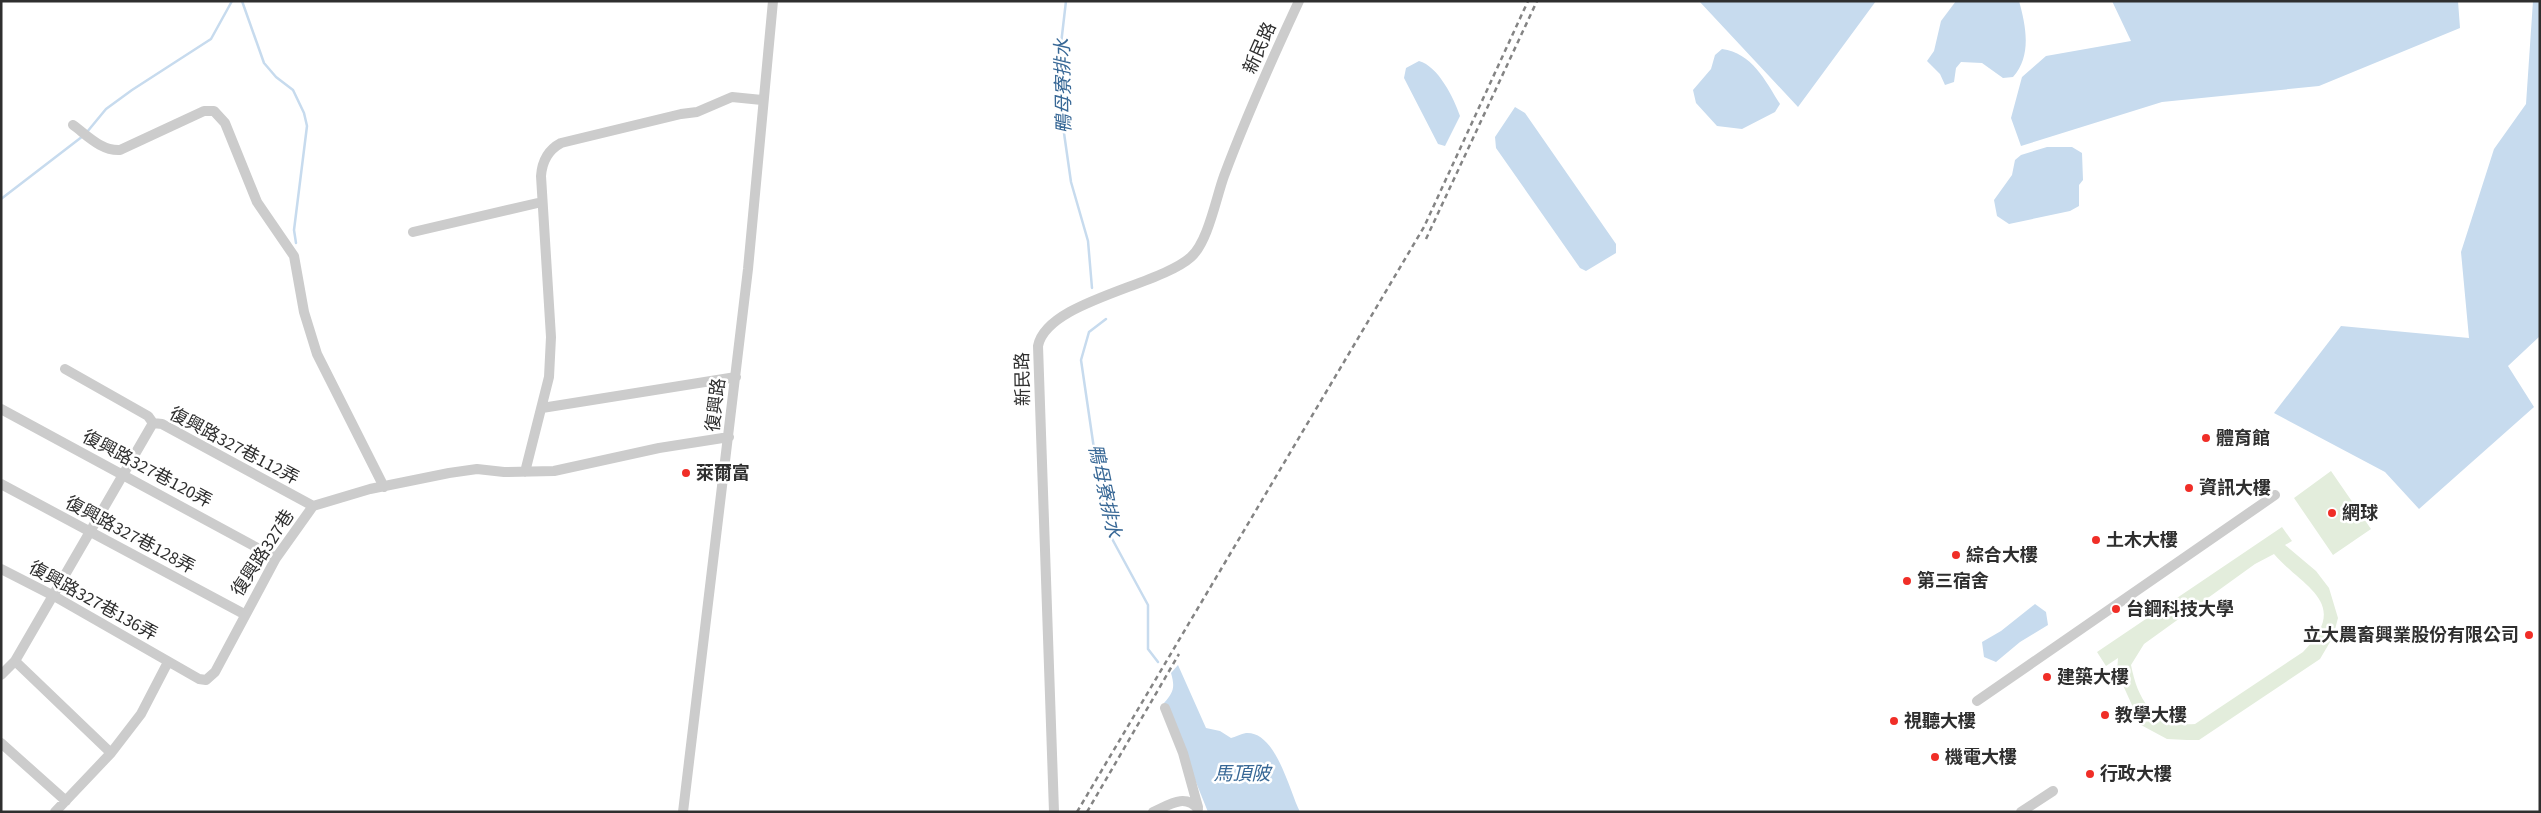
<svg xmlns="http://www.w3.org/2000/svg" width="2541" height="813" viewBox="0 0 2541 813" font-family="'Source Sans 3','Noto Sans TC',sans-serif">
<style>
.green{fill:#e3eddc;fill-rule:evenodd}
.water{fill:#c7dbee}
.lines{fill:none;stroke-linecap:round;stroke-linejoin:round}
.stream{stroke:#c7dbee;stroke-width:2.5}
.minor{stroke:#ccc;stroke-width:10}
.rail{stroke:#848484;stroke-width:2.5;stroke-dasharray:5 4;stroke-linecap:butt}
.poi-dot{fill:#f02e27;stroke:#fff;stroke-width:2}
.labels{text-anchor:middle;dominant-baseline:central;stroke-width:5;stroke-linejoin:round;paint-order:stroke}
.street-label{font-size:18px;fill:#2f2f2f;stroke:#fff}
.poi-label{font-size:18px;font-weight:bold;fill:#2f2f2f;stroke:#fff;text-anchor:start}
.water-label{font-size:19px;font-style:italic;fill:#386896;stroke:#fff}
</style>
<rect width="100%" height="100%" fill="#fff"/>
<!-- green -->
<path class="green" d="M 2331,471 L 2371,529 L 2333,555 L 2294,498 Z
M 2282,527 L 2292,541 L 2285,545 L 2316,571 L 2329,588 L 2338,618 L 2333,637 L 2320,659 L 2199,740 L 2187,740 L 2167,739 L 2141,725 L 2117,672 L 2118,658 L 2106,666 L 2097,652 ZM 2274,554 C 2303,588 2352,602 2303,652 L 2195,724 C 2154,727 2138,701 2131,665 L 2144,644 L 2255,564 Z"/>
<!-- water -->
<path class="water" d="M 1699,1 L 1876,1 L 1798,107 Z
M 1956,1 L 2019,1 C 2026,26 2032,56 2013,77 L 2003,78 L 1982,63 L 1961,62 L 1956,68 L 1954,82 L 1945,85 L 1940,74 L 1927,61 L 1934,51 L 1941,21 Z
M 2112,1 L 2458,1 L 2460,28 L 2319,86 L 2162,102 L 2021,146 L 2011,118 L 2022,77 L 2046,56 L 2131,41 Z
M 2533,1 L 2540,1 L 2540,336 L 2508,366 L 2534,407 L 2419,509 L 2385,472 L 2274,413 L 2341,326 L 2469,338 L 2461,252 L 2494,149 L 2526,104 Z
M 1722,49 C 1752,53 1765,80 1780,104 L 1775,112 L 1742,129 L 1717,126 L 1696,103 L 1693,90 L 1711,69 L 1715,55 Z
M 1419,61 C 1438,66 1454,98 1460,116 L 1445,146 L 1438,144 L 1404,78 L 1406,68 Z
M 1515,107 L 1525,113 L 1616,244 L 1616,253 L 1586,271 L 1580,268 L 1496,148 L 1495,137 Z
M 2047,147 L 2072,147 L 2082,153 L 2083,180 L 2079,185 L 2079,206 L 2070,211 L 2009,224 L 1997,216 L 1994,200 L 2012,175 L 2015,160 L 2021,155 Z
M 2035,604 L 2046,612 L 2048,625 L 2020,642 L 1996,662 L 1984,657 L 1982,642 L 2001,631 Z
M 1178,665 L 1206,728 L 1220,731 L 1231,738 C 1235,737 1241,734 1246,733 C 1276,731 1289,790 1300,812 L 1208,812 L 1164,703 C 1174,692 1175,687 1171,673 Z"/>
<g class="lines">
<!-- stream -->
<path class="stream" d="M 242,1 L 264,63 L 276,77 L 293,90 L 304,113 L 307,126 L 294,230 L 296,243
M 1066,1 L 1061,44 L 1062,119 L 1071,182 L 1088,241 L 1092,288
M 87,132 L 106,109 L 132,90 L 211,39 L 232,1
M 1,199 L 83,136
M 1106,319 L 1089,332 L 1081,360 L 1098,476 L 1110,535 L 1148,605 L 1148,649 L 1158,662"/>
<!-- minor -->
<path class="minor" d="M 73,125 C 87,135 101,151 120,150 L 204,111 L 214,111 L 225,123 L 257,202 L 294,256 L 304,312 L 317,354 L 384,487
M 413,232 L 542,202
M 65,369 L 148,416 L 153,423
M 542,408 L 736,377
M 1,409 L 276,558
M 153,423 L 162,424 L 313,506
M 525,472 L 549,377 L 551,337 L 541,176 C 542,162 548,150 561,143 L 681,114 L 697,112 L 732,97 L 762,100
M 1,484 L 244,614
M 1,569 L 54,596 L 199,679 L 206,680 L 215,672 L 276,558 L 313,506 L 370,489 L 449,473 L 477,469 L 504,472 L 554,471 L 659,448 L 729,437
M 15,661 L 111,753
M 1,675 L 15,661 L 153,423
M 1977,701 L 2275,495
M 1165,708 L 1183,753 L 1198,807
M 1,743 L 66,801
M 55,812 L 111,753 L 141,714 L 168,662
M 683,812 L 748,269 L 773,1
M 1054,812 L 1038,346 C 1047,301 1159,286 1191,257 C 1208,242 1216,198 1224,176 C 1246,117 1272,59 1299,1
M 1153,812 C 1169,805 1185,793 1198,809
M 2021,812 L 2053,791"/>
<!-- rail -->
<path class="rail" d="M 1426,239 L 1537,1
M 1077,812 L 1424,227 L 1528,1
M 1087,812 L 1179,654"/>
</g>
<!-- markers -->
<g class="poi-dot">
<circle cx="2206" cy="438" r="5"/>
<circle cx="686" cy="473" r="5"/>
<circle cx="2189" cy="488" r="5"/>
<circle cx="2332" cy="513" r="5"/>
<circle cx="2096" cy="540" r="5"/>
<circle cx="1956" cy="555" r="5"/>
<circle cx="1907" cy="581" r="5"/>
<circle cx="2116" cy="609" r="5"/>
<circle cx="2529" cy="635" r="5"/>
<circle cx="2047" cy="677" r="5"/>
<circle cx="2105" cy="715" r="5"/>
<circle cx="1894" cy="721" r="5"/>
<circle cx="1935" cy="757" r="5"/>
<circle cx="2090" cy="774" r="5"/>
</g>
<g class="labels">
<!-- street labels -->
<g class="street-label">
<text transform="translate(1260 48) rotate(-66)">新民路</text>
<text transform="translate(1023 379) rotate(-91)">新民路</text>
<text transform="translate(716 405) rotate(-83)">復興路</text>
<text transform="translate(234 446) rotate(28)">復興路327巷112弄</text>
<text transform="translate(147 469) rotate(28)">復興路327巷120弄</text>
<text transform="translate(130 535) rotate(28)">復興路327巷128弄</text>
<text transform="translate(263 553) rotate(-57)">復興路327巷</text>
<text transform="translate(93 601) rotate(29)">復興路327巷136弄</text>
</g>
<!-- poi labels -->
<g class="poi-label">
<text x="2216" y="438">體育館</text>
<text x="696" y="473">萊爾富</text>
<text x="2199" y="488">資訊大樓</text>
<text x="2342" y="513">網球</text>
<text x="2106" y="540">土木大樓</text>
<text x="1966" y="555">綜合大樓</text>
<text x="1917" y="581">第三宿舍</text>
<text x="2126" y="609">台鋼科技大學</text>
<text x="2519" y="635" text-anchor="end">立大農畜興業股份有限公司</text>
<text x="2057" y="677">建築大樓</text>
<text x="2115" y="715">教學大樓</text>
<text x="1904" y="721">視聽大樓</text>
<text x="1945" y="757">機電大樓</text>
<text x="2100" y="774">行政大樓</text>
</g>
<!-- water labels -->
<g class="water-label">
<text transform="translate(1064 86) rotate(-91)">鴨母寮排水</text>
<text transform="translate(1104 491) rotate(78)">鴨母寮排水</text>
<text x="1242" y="774">馬頂陂</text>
</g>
</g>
<!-- border -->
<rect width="2541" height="813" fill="none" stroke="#2f2f2f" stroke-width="5"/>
</svg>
